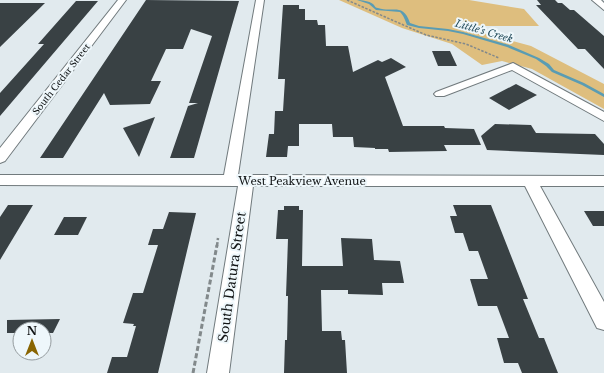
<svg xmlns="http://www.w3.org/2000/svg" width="604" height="373" viewBox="0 0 604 373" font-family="'Libre Baskerville',serif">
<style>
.green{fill:#debe7e}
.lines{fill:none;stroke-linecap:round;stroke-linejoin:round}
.stream{fill:#5a9cb3;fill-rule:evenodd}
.building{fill:#394144}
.street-casing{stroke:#717a7d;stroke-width:2}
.path-far2{stroke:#82898b;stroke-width:1.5;stroke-dasharray:2.5 1.5;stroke-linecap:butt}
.path-far1{stroke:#82898b;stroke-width:2.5;stroke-dasharray:4 2;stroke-linecap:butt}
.path{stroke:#82898b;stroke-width:3;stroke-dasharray:5 2.5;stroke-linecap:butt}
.street{fill:#fff;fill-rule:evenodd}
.labels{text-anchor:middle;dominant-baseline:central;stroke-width:4;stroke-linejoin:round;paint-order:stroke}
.far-street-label{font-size:9px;fill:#101314;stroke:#eef7fb}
.far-water-label{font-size:10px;font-style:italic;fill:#214a59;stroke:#eef7fb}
.street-label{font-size:11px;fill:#101314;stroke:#eef7fb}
.near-street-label{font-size:13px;fill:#101314;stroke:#eef7fb}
</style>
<rect width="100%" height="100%" fill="#e1eaee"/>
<!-- green -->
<path class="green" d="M 339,0 L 469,0 L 524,9 L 539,26 L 477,26 L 476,31 L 531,46 L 604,84 L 604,109 L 532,69 L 502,61 L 482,65 L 452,44 L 402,28 Z"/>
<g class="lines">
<!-- stream -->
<path class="stream" d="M 357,0 C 362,0 369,1 373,4 C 376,7 374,7 378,8 C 393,13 403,2 410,23 L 419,26 L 448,29 L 463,32 L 509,45 L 539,58 L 549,64 L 554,70 L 584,83 L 604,94 L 604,97 L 582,85 L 552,72 L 546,66 L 536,59 L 507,47 L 463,34 L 448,31 L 419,28 L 407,25 C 405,20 404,16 400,12 L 376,10 L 369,4 Z"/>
</g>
<!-- building -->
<path class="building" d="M 146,0 L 239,1 L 194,158 L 170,158 L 188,106 L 198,103 L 189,103 L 212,36 L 191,29 L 183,49 L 166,49 L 151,81 L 161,81 L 150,104 L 110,105 L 104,93 L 63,158 L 40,158 Z
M 537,0 L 555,0 L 558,3 L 562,3 L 570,10 L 574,10 L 604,36 L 604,69 L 585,49 L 578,49 L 536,5 L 541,5 Z
M 76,1 L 98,1 L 0,116 L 0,93 L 44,44 L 38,44 Z
M 0,3 L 45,3 L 0,47 Z
M 283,5 L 299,5 L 299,9 L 305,9 L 305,20 L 317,20 L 318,25 L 325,25 L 326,46 L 348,46 L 353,72 L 378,60 L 382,62 L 391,58 L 406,67 L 385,77 L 403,126 L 444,126 L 445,128 L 474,129 L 481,145 L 444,145 L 447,151 L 389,152 L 388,149 L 375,149 L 375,148 L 354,147 L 353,137 L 333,137 L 332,124 L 299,124 L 299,146 L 288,146 L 287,157 L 266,157 L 269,134 L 274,134 L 275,111 L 283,111 L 285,79 L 278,79 Z
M 432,51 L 450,51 L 457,66 L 438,66 Z
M 516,84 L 537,95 L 509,110 L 489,98 Z
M 155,117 L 139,157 L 123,128 Z
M 495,124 L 531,125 L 536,133 L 595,134 L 604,144 L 604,155 L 487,150 L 481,136 Z
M 8,205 L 33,205 L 0,260 L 0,217 Z
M 453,205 L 491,205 L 528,299 L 523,299 L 539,338 L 544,338 L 558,373 L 522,373 L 518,363 L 504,363 L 497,338 L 509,338 L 497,306 L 478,306 L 470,279 L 488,279 L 478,251 L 469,251 L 463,233 L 455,233 L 450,216 L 457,216 Z
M 284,206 L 299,206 L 299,210 L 303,210 L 302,266 L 343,266 L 341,238 L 372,239 L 374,260 L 400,261 L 404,283 L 382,283 L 383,295 L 348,294 L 348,290 L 321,290 L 322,331 L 341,331 L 342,340 L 345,340 L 347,373 L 284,373 L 285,340 L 287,340 L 288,296 L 286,296 L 288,239 L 276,239 L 278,210 L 284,210 Z
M 584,211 L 604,211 L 604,226 L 593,226 Z
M 169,212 L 196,213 L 158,373 L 107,373 L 112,357 L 127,357 L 136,326 L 133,326 L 134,324 L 123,323 L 133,293 L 143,293 L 158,245 L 148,245 L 153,229 L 163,229 Z
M 64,217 L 87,217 L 78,235 L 54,235 Z
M 60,319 L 53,333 L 44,333 L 44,329 L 20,329 L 20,333 L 7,333 L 7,320 Z"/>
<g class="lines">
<defs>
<path id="street" d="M 118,0 L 126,0 L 5,161 L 0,163 L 0,148 Z
M 256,0 L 264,0 L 238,175 L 604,176 L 604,186 L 540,186 L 604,302 L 604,330 L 597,328 L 525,186 L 253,186 L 229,373 L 207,373 L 238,186 L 0,185 L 0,175 L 224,175 Z
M 592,0 L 601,0 L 604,3 L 604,10 Z
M 513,63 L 604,112 L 604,121 L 512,70 L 444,96 L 436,96 L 434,94 L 436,92 Z"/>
</defs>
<!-- street casing -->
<use href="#street" class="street-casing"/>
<!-- path-far2 -->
<path class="path-far2" d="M 347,0 L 426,35 L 466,44 L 499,58"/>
<!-- path-far1 -->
<path class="path-far1" d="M 217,246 L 218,238"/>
<!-- path -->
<path class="path" d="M 193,373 L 217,245"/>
<!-- street -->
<use href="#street" class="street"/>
</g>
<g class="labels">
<!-- far-street labels -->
<g class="far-street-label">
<text transform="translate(61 79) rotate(-52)">South Cedar Street</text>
</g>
<!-- far-water labels -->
<g class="far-water-label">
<text transform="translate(484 31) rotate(16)">Little's Creek</text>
</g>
<!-- street labels -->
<g class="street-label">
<text x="302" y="181">West Peakview Avenue</text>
</g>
<!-- near-street labels -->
<g class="near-street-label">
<text transform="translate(232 277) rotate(-82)">South Datura Street</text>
</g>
</g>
<!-- north arrow -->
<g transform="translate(32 341)"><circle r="19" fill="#eef7fb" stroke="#959c9f"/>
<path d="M0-3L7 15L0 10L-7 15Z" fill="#896502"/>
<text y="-6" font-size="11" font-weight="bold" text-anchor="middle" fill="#101314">N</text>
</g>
</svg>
